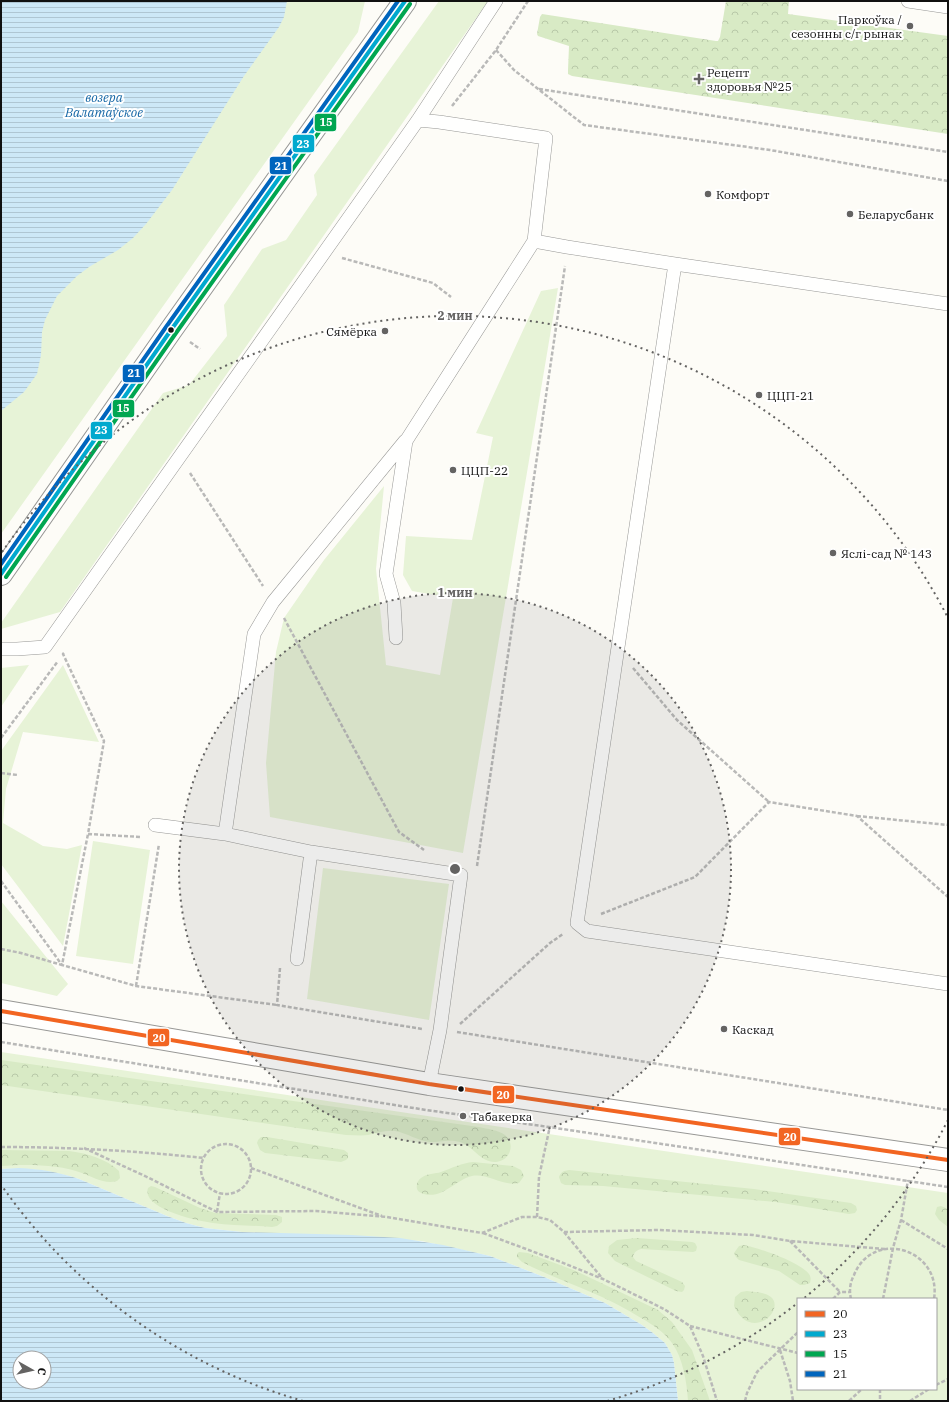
<svg xmlns="http://www.w3.org/2000/svg" width="949" height="1402" viewBox="0 0 949 1402" font-family="'IBM Plex Serif',serif">
<style>
.green{fill:#e7f3d7;fill-rule:evenodd}
.forest{fill:url(#forest-crowns)}
.water{fill:url(#water-rules);fill-rule:evenodd}
.lines{fill:none;stroke-linecap:round;stroke-linejoin:round}
.service-casing{stroke:#979795;stroke-width:14}
.minor-casing{stroke:#979795;stroke-width:24}
.tertiary-casing{stroke:#979795;stroke-width:24}
.path{stroke:#b9b9b8;stroke-width:2.5;stroke-dasharray:4 2;stroke-linecap:butt}
.service{stroke:#fffffe;stroke-width:13}
.minor{stroke:#fffffe;stroke-width:22}
.tertiary{stroke:#fffffe;stroke-width:22}
.bus-1-casing{stroke:#fff;stroke-width:7}
.bus-2-casing{stroke:#fff;stroke-width:7}
.bus-3-casing{stroke:#fff;stroke-width:7}
.bus-4-casing{stroke:#fff;stroke-width:7}
.bus-1{stroke:#f26522;stroke-width:4}
.bus-2{stroke:#00a9ce;stroke-width:4}
.bus-3{stroke:#00a651;stroke-width:4}
.bus-4{stroke:#0065bd;stroke-width:4}
.ring{fill:none;stroke:#646362;stroke-width:2;stroke-dasharray:2 4}
.poi-dot{fill:#646362;stroke:#fff;stroke-width:1.5}
.bus-dot{fill:#111;stroke:#fff;stroke-width:1.5}
.labels{text-anchor:middle;dominant-baseline:central;stroke-width:4;stroke-linejoin:round;paint-order:stroke}
.poi-label{font-size:12px;fill:#111;stroke:#fff;text-anchor:start}
.water-label{font-size:13px;font-style:italic;fill:#1768a6;stroke:#fff}
.centre{fill:#646362;stroke:#fff;stroke-width:2}
.ring-label{font-size:12px;text-anchor:middle;font-weight:bold;fill:#646362;stroke:#fff;stroke-width:4;stroke-linejoin:round;paint-order:stroke}
.line-badge{stroke:#fff;stroke-width:1.5}
.badge-label{font-size:11px;text-anchor:middle;font-weight:bold;fill:#fff}
</style>
<defs>
<pattern id="forest-crowns" width="20" height="18" patternUnits="userSpaceOnUse"><rect width="20" height="18" fill="#d8eac5"/><path d="M2 6a3 3 0 1 1 6 0M12 15a3 3 0 1 1 6 0" fill="none" stroke="#b8c8a8"/></pattern>
<pattern id="water-rules" width="6" height="5" patternUnits="userSpaceOnUse"><rect width="6" height="5" fill="#cde8f7"/><path d="M0 2.5h6" fill="none" stroke="#afc6d3"/></pattern>
</defs>
<rect width="100%" height="100%" fill="#fdfcf7"/>
<!-- green -->
<path class="green" d="M 1,1 L 365,1 L 358,32 L 1,534 Z
M 439,1 L 488,1 L 60,612 L 1,629 L 1,623 L 163,393 L 189,385 L 227,336 L 224,305 L 262,249 L 286,240 L 317,195 L 314,175 Z
M 558,288 L 463,853 L 270,817 L 266,763 L 276,652 L 284,618 L 324,560 L 384,486 L 376,569 L 386,665 L 440,675 L 453,598 L 412,591 L 403,575 L 406,536 L 472,540 L 493,437 L 476,433 L 541,291 Z
M 29,665 L 1,707 L 1,668 Z
M 63,665 L 99,742 L 23,732 L 6,789 L 3,823 L 43,846 L 67,849 L 82,845 L 63,946 L 1,864 L 1,751 Z
M 93,841 L 150,850 L 133,964 L 76,956 Z
M 323,868 L 449,884 L 429,1020 L 307,999 Z
M 1,901 L 68,984 L 57,996 L 1,983 Z
M 1,1052 L 434,1117 L 948,1193 L 948,1401 L 678,1401 L 674,1363 L 672,1355 L 665,1343 L 653,1333 L 642,1325 L 605,1303 L 544,1277 L 490,1256 L 422,1241 L 242,1232 L 205,1228 L 186,1223 L 167,1216 L 79,1179 C 50,1170 31,1168 1,1169 ZM 798,1299 L 936,1299 L 936,1389 L 798,1389 Z"/>
<!-- forest -->
<path class="forest" d="M 726,1 L 789,1 L 788,14 L 948,36 L 948,134 L 572,76 L 568,74 L 568,70 L 569,46 L 538,36 L 537,34 L 540,17 L 542,14 L 716,41 L 718,41 L 720,37 Z
M 1,1060 L 479,1127 C 488,1129 498,1130 505,1135 C 516,1144 510,1161 496,1162 C 481,1163 473,1146 460,1142 C 450,1139 440,1142 430,1142 C 418,1141 407,1133 395,1131 C 385,1130 377,1133 368,1135 C 361,1136 353,1135 346,1135 L 1,1085 Z
M 261,1137 L 267,1137 L 344,1150 L 348,1153 L 348,1158 L 346,1160 L 341,1162 L 265,1153 L 260,1150 L 257,1143 L 258,1140 Z
M 1,1150 L 69,1151 C 86,1153 107,1159 119,1171 L 120,1178 L 117,1181 C 105,1185 93,1177 82,1173 C 59,1164 25,1164 1,1166 Z
M 473,1162 L 513,1166 L 521,1170 L 524,1176 L 519,1183 C 503,1187 488,1173 472,1176 C 455,1180 443,1199 424,1194 C 421,1193 418,1192 417,1189 C 416,1184 418,1180 421,1178 C 427,1173 435,1174 441,1172 C 452,1168 462,1163 473,1162 Z
M 569,1170 L 754,1189 L 851,1203 L 856,1206 L 857,1210 L 855,1213 L 849,1214 L 776,1202 L 603,1186 L 565,1185 L 561,1183 L 559,1177 C 561,1172 563,1171 569,1170 Z
M 151,1186 L 155,1187 L 200,1208 L 215,1213 L 276,1215 L 282,1217 L 282,1222 L 277,1226 L 272,1227 C 253,1225 232,1226 213,1223 C 198,1221 141,1209 148,1188 Z
M 941,1206 L 948,1209 L 948,1227 L 939,1220 L 935,1214 L 937,1207 Z
M 637,1238 L 692,1242 L 695,1243 L 697,1247 L 696,1251 L 693,1252 L 641,1249 C 637,1250 634,1252 633,1257 L 636,1261 L 682,1282 L 685,1286 L 684,1290 L 682,1292 L 676,1291 L 621,1264 L 615,1261 L 608,1253 L 609,1246 L 617,1240 Z
M 744,1245 C 759,1248 800,1262 809,1274 C 811,1277 811,1279 810,1283 L 804,1285 L 800,1285 L 779,1271 L 739,1260 L 736,1257 L 734,1253 L 739,1246 Z
M 519,1252 L 528,1253 L 576,1271 L 658,1310 L 672,1322 L 692,1350 L 710,1401 L 688,1401 C 687,1383 683,1358 672,1343 C 664,1332 652,1324 641,1318 C 604,1294 561,1282 522,1262 L 517,1257 L 517,1254 Z
M 747,1291 C 754,1292 765,1292 771,1297 C 786,1310 751,1343 734,1306 L 735,1297 L 741,1292 Z"/>
<!-- water -->
<path class="water" d="M 1,1 L 287,1 L 284,17 L 279,27 L 244,76 L 172,190 L 146,224 L 133,238 L 118,250 L 89,267 L 77,276 L 57,296 L 45,320 L 42,332 L 41,355 L 37,374 L 24,392 L 1,411 Z
M 19,1168 C 41,1169 58,1172 79,1179 L 167,1216 L 186,1223 L 205,1228 L 242,1232 L 352,1235 L 400,1238 L 443,1245 L 490,1256 L 544,1277 L 605,1303 L 642,1325 L 653,1333 L 665,1343 L 672,1355 L 674,1363 L 678,1401 L 1,1401 L 1,1169 ZM 20,1358 L 44,1358 L 44,1382 L 20,1382 Z"/>
<g class="lines">
<defs>
<path id="service" d="M 908,1 L 948,7
M 534,241 L 567,247 L 675,264 L 577,923 L 587,931 L 948,984
M 675,264 L 948,304
M 396,638 L 394,603 L 386,574 L 406,441 L 534,241 L 546,138 L 439,122 L 418,120
M 1,649 L 17,649 L 45,647 L 418,120 L 496,1
M 155,825 L 225,834 L 311,852 L 461,875 L 440,1030 L 429,1084
M 225,834 L 254,634 L 273,602 L 405,441
M 297,959 L 311,852"/>
<path id="minor" d="M 1,1011 L 429,1084 L 948,1160"/>
<path id="tertiary" d="M 1,574 L 171,330 L 405,1"/>
</defs>
<!-- service casing -->
<use href="#service" class="service-casing"/>
<!-- minor casing -->
<use href="#minor" class="minor-casing"/>
<!-- tertiary casing -->
<use href="#tertiary" class="tertiary-casing"/>
<!-- path -->
<path class="path" d="M 496,50 L 514,70 L 584,125 L 770,150 L 948,181
M 539,89 L 948,152
M 452,106 L 496,50 L 528,1
M 342,258 L 433,283 L 451,297
M 190,342 L 200,349
M 190,473 L 263,586
M 284,618 L 399,832 L 424,850
M 64,653 L 63,654 L 104,741 L 88,834 L 141,837
M 633,668 L 677,720 L 769,802
M 1,738 L 58,661
M 1,773 L 18,775
M 857,816 L 948,825
M 477,866 L 565,266
M 1,881 L 62,965 L 136,986 L 277,1005
M 601,914 L 695,877 L 769,802 L 857,816 L 948,897
M 1,949 L 21,953 L 62,965 L 88,834
M 280,968 L 277,1005 L 422,1029
M 136,986 L 159,844
M 460,1024 L 550,943 L 563,934
M 457,1032 L 948,1110
M 1,1042 L 426,1110 L 549,1127 L 948,1187
M201 1169a25 25 0 1 1 50 0a25 25 0 1 1-50 0Z
M 1,1147 C 69,1147 137,1151 204,1158
M 84,1148 L 145,1176 L 217,1212 L 316,1211 L 387,1217 L 482,1233 L 522,1217 L 537,1217 L 550,1220 L 564,1232 L 659,1230 L 753,1235 L 790,1241 L 885,1249
M 251,1168 L 382,1216
M 217,1212 L 220,1193
M 537,1217 L 539,1177 L 550,1126
M 901,1220 L 948,1249
M 564,1232 L 602,1278
M 483,1233 L 561,1262 L 603,1279 L 664,1309 L 690,1326 L 703,1356 L 717,1401
M 790,1241 L 840,1292
M 833,1299 L 840,1292 L 850,1292
M 851,1299 C 849,1290 850,1283 854,1275 C 873,1228 942,1249 934,1299
M 883,1299 L 893,1248 L 901,1220 L 908,1180
M 690,1326 L 798,1353
M 780,1350 L 790,1381 L 793,1401
M 936,1385 L 948,1379
M 880,1389 L 880,1401
M 745,1401 L 747,1393 L 757,1372 L 798,1332
M 849,1401 L 862,1389
M 910,1401 L 929,1389"/>
<!-- service -->
<use href="#service" class="service"/>
<!-- minor -->
<use href="#minor" class="minor"/>
<!-- tertiary -->
<use href="#tertiary" class="tertiary"/>
<defs>
<path id="bus-1" d="M 1,1011 L 429,1084 L 948,1160"/>
<path id="bus-2" d="M 1,574 L 171,330 L 405,1"/>
<path id="bus-3" d="M 6,577 L 176,333 L 410,4"/>
<path id="bus-4" d="M 1,564 L 166,327 L 398,1"/>
</defs>
<!-- bus-1 casing -->
<use href="#bus-1" class="bus-1-casing"/>
<!-- bus-2 casing -->
<use href="#bus-2" class="bus-2-casing"/>
<!-- bus-3 casing -->
<use href="#bus-3" class="bus-3-casing"/>
<!-- bus-4 casing -->
<use href="#bus-4" class="bus-4-casing"/>
<!-- bus-1 -->
<use href="#bus-1" class="bus-1"/>
<!-- bus-2 -->
<use href="#bus-2" class="bus-2"/>
<!-- bus-3 -->
<use href="#bus-3" class="bus-3"/>
<!-- bus-4 -->
<use href="#bus-4" class="bus-4"/>
</g>
<!-- distance rings -->
<circle cx="455" cy="869" r="276" fill="#646362" fill-opacity=".12"/>
<g class="ring">
<circle cx="455" cy="869" r="276"/>
<path d="M948 1120A553 553 0 0 1 803 1299M795 1305A553 553 0 0 1 607 1401M303 1401A553 553 0 0 1 2 1186M2 552A553 553 0 0 1 948 618"/>
</g>
<!-- markers -->
<g class="poi-dot">
<circle cx="910" cy="26" r="4"/>
<path d="M697 73h4v4h4v4h-4v4h-4v-4h-4v-4h4z"/>
<circle cx="708" cy="194" r="4"/>
<circle cx="850" cy="214" r="4"/>
<circle cx="385" cy="331" r="4"/>
<circle cx="759" cy="395" r="4"/>
<circle cx="453" cy="470" r="4"/>
<circle cx="833" cy="553" r="4"/>
<circle cx="724" cy="1029" r="4"/>
<circle cx="463" cy="1116" r="4"/>
</g>
<g class="bus-dot">
<circle cx="171" cy="330" r="3.5"/>
<circle cx="461" cy="1089" r="3.5"/>
</g>
<g class="labels">
<!-- poi labels -->
<g class="poi-label">
<text x="902" y="19" text-anchor="end">Паркоўка /<tspan x="902" dy="14">сезонны с/г рынак</tspan></text>
<text x="707" y="72">Рецепт<tspan x="707" dy="14">здоровья №25</tspan></text>
<text x="716" y="194">Комфорт</text>
<text x="858" y="214">Беларусбанк</text>
<text x="377" y="331" text-anchor="end">Сямёрка</text>
<text x="767" y="395">ЦЦП-21</text>
<text x="461" y="470">ЦЦП-22</text>
<text x="841" y="553">Яслі-сад № 143</text>
<text x="732" y="1029">Каскад</text>
<text x="471" y="1116">Табакерка</text>
</g>
<!-- water labels -->
<g class="water-label">
<text x="104" y="97">возера<tspan x="104" dy="15">Валатаўское</tspan></text>
</g>
</g>
<circle cx="455" cy="869" r="6" class="centre"/>
<g class="ring-label">
<text x="455" y="320">2 мин</text>
<text x="455" y="597">1 мин</text>
</g>
<g class="line-badge">
<rect x="314" y="113" width="23" height="19" rx="4" fill="#00a651"/>
<rect x="292" y="134" width="23" height="19" rx="4" fill="#00a9ce"/>
<rect x="269" y="156" width="23" height="19" rx="4" fill="#0065bd"/>
<rect x="122" y="364" width="23" height="19" rx="4" fill="#0065bd"/>
<rect x="112" y="399" width="23" height="19" rx="4" fill="#00a651"/>
<rect x="90" y="421" width="23" height="19" rx="4" fill="#00a9ce"/>
<rect x="147" y="1028" width="23" height="19" rx="4" fill="#f26522"/>
<rect x="492" y="1085" width="23" height="19" rx="4" fill="#f26522"/>
<rect x="778" y="1127" width="23" height="19" rx="4" fill="#f26522"/>
</g>
<g class="badge-label">
<text x="326" y="126">15</text>
<text x="303" y="148">23</text>
<text x="281" y="170">21</text>
<text x="134" y="377">21</text>
<text x="123" y="412">15</text>
<text x="101" y="434">23</text>
<text x="159" y="1042">20</text>
<text x="503" y="1099">20</text>
<text x="790" y="1141">20</text>
</g>
<!-- border -->
<rect width="949" height="1402" fill="none" stroke="#111111" stroke-width="4"/>
<!-- legend -->
<rect x="797" y="1298" width="140" height="92" fill="#ffffff" stroke="#a0a0a0"/>
<rect x="805" y="1311" width="20" height="6" fill="#f26522" stroke="#a0a0a0"/>
<text x="833" y="1318" font-size="12" fill="#111111">20</text>
<rect x="805" y="1331" width="20" height="6" fill="#00a9ce" stroke="#a0a0a0"/>
<text x="833" y="1338" font-size="12" fill="#111111">23</text>
<rect x="805" y="1351" width="20" height="6" fill="#00a651" stroke="#a0a0a0"/>
<text x="833" y="1358" font-size="12" fill="#111111">15</text>
<rect x="805" y="1371" width="20" height="6" fill="#0065bd" stroke="#a0a0a0"/>
<text x="833" y="1378" font-size="12" fill="#111111">21</text>
<!-- north arrow -->
<g transform="translate(32 1370) rotate(98)"><circle r="19" fill="#ffffff" stroke="#a0a0a0"/>
<path d="M0-3L7 15L0 10L-7 15Z" fill="#646362"/>
<text y="-6" font-size="11" font-weight="bold" text-anchor="middle" fill="#111111">С</text>
</g>
</svg>
